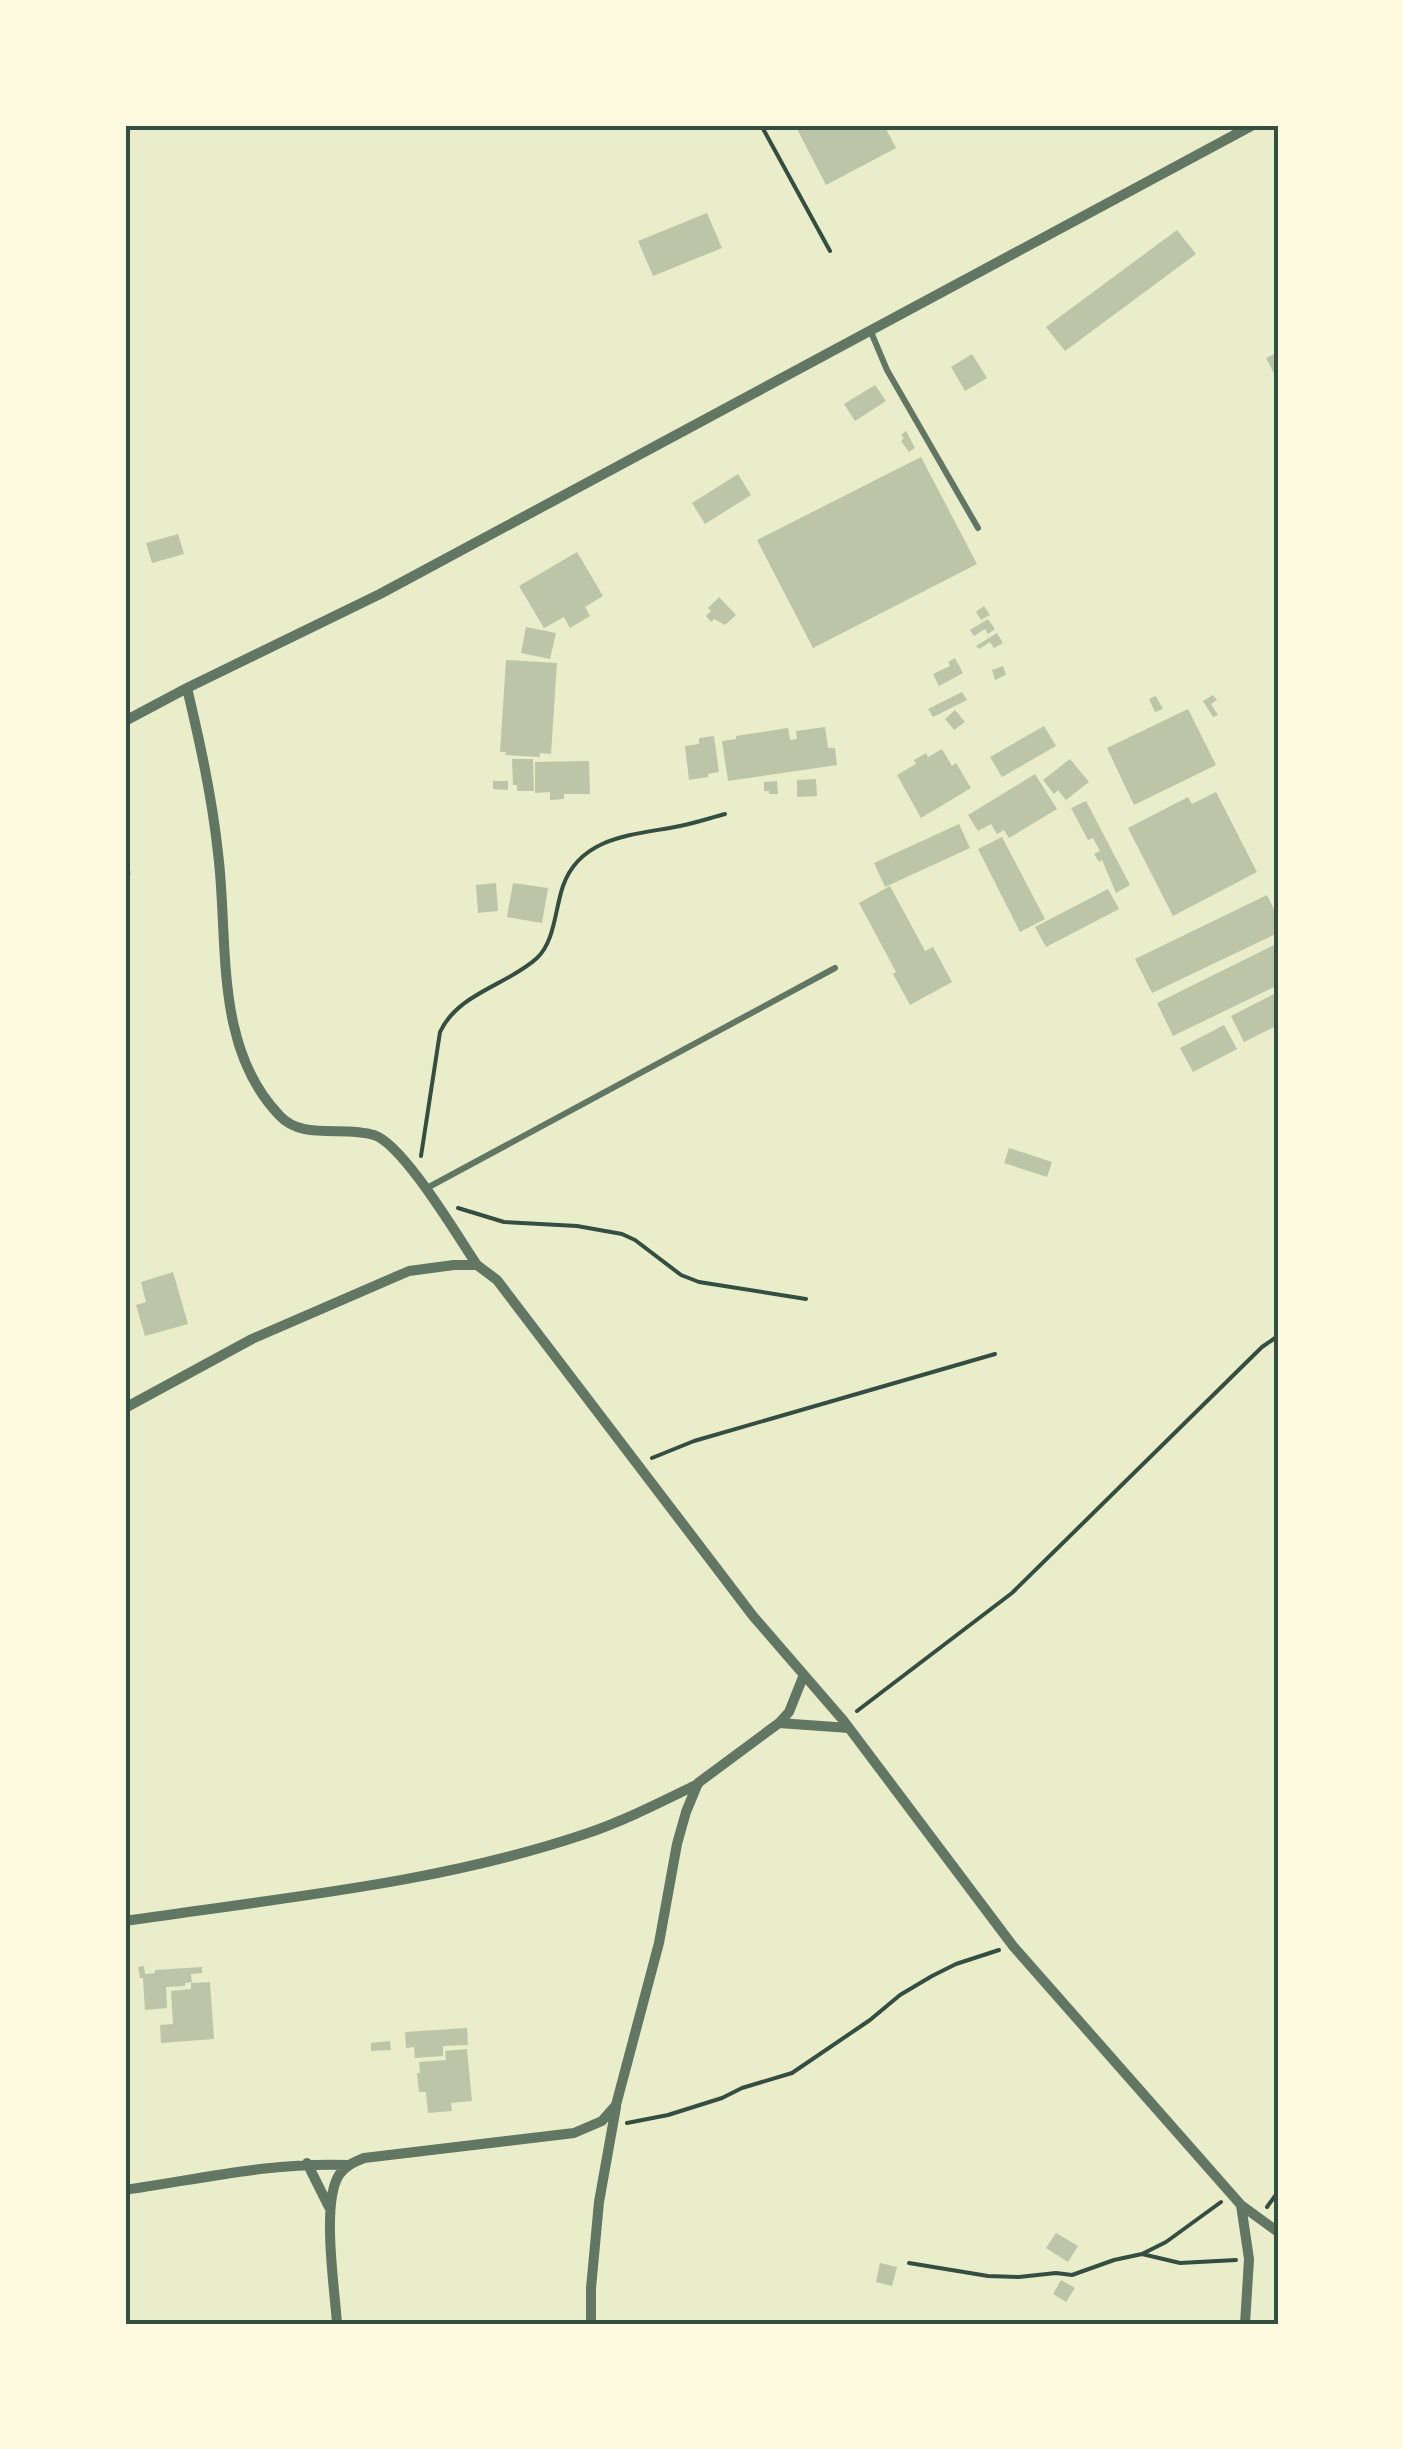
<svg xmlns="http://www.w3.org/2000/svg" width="1403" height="2449" viewBox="0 0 1403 2449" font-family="'Work Sans',sans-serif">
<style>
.building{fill:#bcc5a7}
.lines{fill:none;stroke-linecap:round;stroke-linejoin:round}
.path{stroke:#344e41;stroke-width:4}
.service{stroke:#617663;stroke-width:6}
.minor{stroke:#617663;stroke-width:10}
.neatline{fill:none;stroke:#344e41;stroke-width:4}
</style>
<rect width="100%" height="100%" fill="#e9edc9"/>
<!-- building -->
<path class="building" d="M 795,125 L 884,125 L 896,148 L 826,185 Z
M 707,213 L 722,248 L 653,276 L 638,241 Z
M 1177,230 L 1196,254 L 1065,351 L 1046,327 Z
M 1278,352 L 1278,381 L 1266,358 Z
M 972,354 L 987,378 L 965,391 L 951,367 Z
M 875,385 L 886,401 L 855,421 L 844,404 Z
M 906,431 L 915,448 L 909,452 L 901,441 L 904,438 L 901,435 Z
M 921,457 L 977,564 L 813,648 L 757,540 Z
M 738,474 L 751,495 L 705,524 L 692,503 Z
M 178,534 L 184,554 L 152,563 L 146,543 Z
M 577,552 L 603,596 L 585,607 L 590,616 L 570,628 L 564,617 L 544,628 L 519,586 Z
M 719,597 L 736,615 L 725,625 L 714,619 L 711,622 L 706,616 L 711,611 L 708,608 Z
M 984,606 L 990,615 L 981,620 L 976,612 Z
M 988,619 L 995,629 L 988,634 L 985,629 L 974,636 L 970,630 Z
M 526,627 L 556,633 L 550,659 L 521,653 Z
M 997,633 L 1003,643 L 994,648 L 990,642 L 979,649 L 976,646 Z
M 955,658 L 963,673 L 939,686 L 933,674 L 950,666 L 948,662 Z
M 506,660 L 557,663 L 551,754 L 540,753 L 540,757 L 505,755 L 506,752 L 500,752 Z
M 1003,666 L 1006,675 L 995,680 L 992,670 Z
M 962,692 L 967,700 L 933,717 L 928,709 Z
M 1213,695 L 1217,700 L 1211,704 L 1218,715 L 1213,717 L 1203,701 Z
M 1156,696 L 1163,709 L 1155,712 L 1149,699 Z
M 1188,709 L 1216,765 L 1134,805 L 1107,748 Z
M 955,710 L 965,722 L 954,730 L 945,719 Z
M 1044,726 L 1056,746 L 1002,777 L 990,757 Z
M 825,727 L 828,748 L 835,748 L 837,765 L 728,781 L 722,741 L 736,739 L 736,736 L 788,728 L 790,740 L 797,739 L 796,731 Z
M 714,736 L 719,772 L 708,774 L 708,777 L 689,780 L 685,746 L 699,744 L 699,738 Z
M 942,749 L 952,766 L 956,763 L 971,788 L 921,818 L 897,775 L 916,764 L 914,760 L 926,753 L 928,757 Z
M 512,759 L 533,759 L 534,791 L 517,791 L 517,785 L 513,785 Z
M 1070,759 L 1089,782 L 1066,800 L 1058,790 L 1054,794 L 1043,780 Z
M 589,761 L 590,794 L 564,794 L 564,799 L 550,800 L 550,792 L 535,793 L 535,762 Z
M 1035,774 L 1057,809 L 1009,838 L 1004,830 L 997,834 L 991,824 L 978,831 L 968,815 Z
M 816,779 L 817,796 L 797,797 L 797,780 Z
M 493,781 L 508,781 L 508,790 L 493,789 Z
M 777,781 L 778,794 L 769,794 L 769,791 L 764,791 L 764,782 Z
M 1216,792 L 1257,872 L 1173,916 L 1128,828 L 1188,797 L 1192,804 Z
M 1086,801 L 1130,885 L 1116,893 L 1102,860 L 1099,862 L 1094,854 L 1100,851 L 1093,838 L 1088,840 L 1071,808 Z
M 959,824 L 970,848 L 885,887 L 874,863 Z
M 1002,837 L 1045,919 L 1020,932 L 978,849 Z
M 125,850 L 127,850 L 131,875 L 125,876 Z
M 496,883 L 498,911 L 478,913 L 476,885 Z
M 513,883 L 548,888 L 542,923 L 507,917 Z
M 890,886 L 925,951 L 933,947 L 952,982 L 910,1005 L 893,974 L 896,972 L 859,903 Z
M 1108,889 L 1119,909 L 1046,947 L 1035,927 Z
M 1267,895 L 1278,918 L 1278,933 L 1152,993 L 1135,959 Z
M 1278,943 L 1278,985 L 1173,1036 L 1157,1003 Z
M 1278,992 L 1278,1025 L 1244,1042 L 1231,1016 Z
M 1224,1025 L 1237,1049 L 1193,1072 L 1180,1048 Z
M 1009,1148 L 1052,1162 L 1047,1177 L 1004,1163 Z
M 173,1272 L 188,1324 L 145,1336 L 136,1305 L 146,1302 L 141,1282 Z
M 144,1966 L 145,1974 L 155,1973 L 155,1970 L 202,1967 L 202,1973 L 191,1974 L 192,1982 L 185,1983 L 185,1986 L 166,1987 L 167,2008 L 145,2010 L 143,1978 L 140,1978 L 138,1967 Z
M 210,1982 L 214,2039 L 161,2043 L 160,2025 L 173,2024 L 171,1991 L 191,1989 L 191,1983 Z
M 467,2028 L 468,2045 L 443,2046 L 443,2056 L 415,2058 L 414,2047 L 406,2048 L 405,2032 Z
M 390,2041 L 391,2050 L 371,2051 L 371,2043 Z
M 467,2049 L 472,2101 L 451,2103 L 452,2111 L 428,2113 L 426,2092 L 419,2092 L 417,2073 L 420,2073 L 419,2062 L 446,2060 L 445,2051 Z
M 1056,2233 L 1078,2246 L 1068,2262 L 1046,2248 Z
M 880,2263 L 897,2267 L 892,2286 L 876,2282 Z
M 1061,2280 L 1075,2288 L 1066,2302 L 1053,2294 Z"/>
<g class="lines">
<!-- path -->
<path class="path" d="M 761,125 L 830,251
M 125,636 L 128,641
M 421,1156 L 440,1032 C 458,993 508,985 537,958 C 555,941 555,909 563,886 C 581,835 636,835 680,826 C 695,823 710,818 725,814
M 458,1208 L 504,1222 L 577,1226 L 622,1234 L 635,1240 L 681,1275 L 699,1282 L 806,1299
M 652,1458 L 694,1441 L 995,1354
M 857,1711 L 1012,1593 L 1262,1347 L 1278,1336
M 627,2123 L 668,2115 L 722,2098 L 742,2088 L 792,2073 L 870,2020 L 900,1995 L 932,1976 L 956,1964 L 999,1950
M 1267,2207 L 1278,2192
M 1142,2254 L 1180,2263 L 1236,2260
M 909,2263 L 988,2276 L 1019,2277 L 1056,2273 L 1072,2275 L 1114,2260 L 1142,2254 L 1166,2242 L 1221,2202"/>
<!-- service -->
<path class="service" d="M 871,332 L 887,370 L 978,528
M 427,1188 L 835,968"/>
<!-- minor -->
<path class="minor" d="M 187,688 C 200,743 212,797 218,853 C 229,940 213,1046 279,1115 C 302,1141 343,1125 374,1135 C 403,1144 458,1237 477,1265
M 125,721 L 187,688 L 380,594 L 1253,125
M 125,1408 L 252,1339 L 409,1271 L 454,1265 L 477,1265 L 497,1280 L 753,1616 L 843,1720 L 1013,1946 L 1241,2205 L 1278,2232
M 779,1723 L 849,1728
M 125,1921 C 279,1898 437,1884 585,1834 C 624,1821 661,1802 698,1784
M 307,2163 L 329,2207
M 125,2190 C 200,2179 272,2162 348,2165
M 1241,2205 L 1249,2259 L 1245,2324
M 337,2324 C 335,2290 321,2203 339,2175 C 345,2166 354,2162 364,2158 L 574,2133 L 602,2121 L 616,2105 L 659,1943 L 677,1844 L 686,1812 L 698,1783 L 779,1723 L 789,1712 L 803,1677
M 591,2324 L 591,2288 L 599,2202 L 616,2107"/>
</g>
<!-- border -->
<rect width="1403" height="2449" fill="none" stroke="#fefae0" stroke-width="255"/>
<rect x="128" y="128" width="1148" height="2194" class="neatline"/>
</svg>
